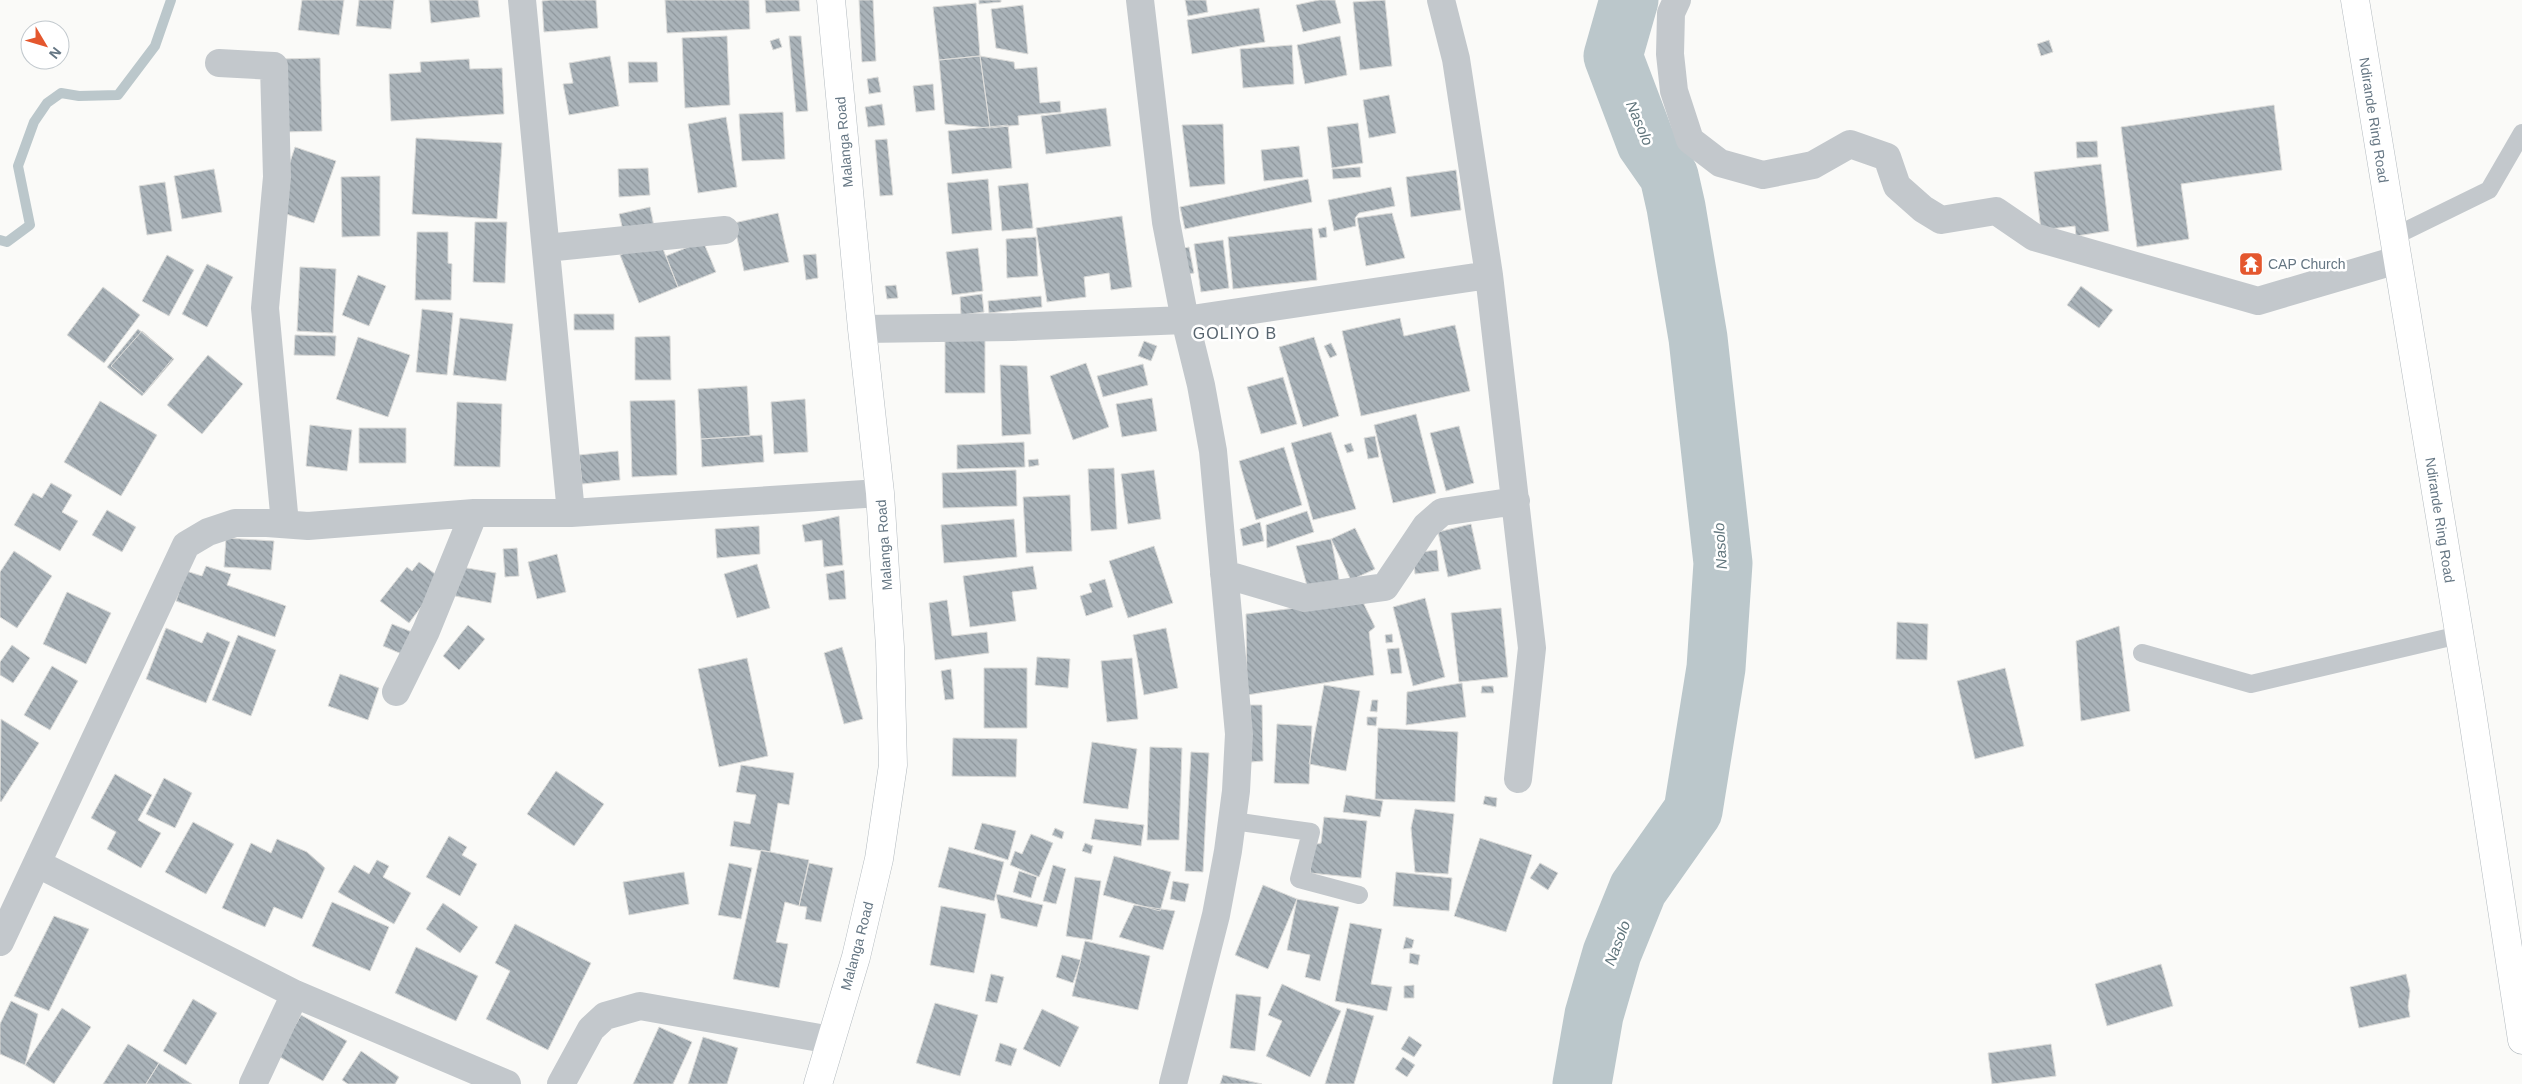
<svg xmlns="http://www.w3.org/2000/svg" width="2522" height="1084" viewBox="0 0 2522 1084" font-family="Arial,sans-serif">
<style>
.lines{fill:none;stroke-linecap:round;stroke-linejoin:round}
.stream{stroke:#bbc7cb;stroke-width:10}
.river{stroke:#bbc7cb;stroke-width:59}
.building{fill:url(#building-back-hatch);stroke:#dcdcda}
.secondary-casing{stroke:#b3babf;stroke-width:29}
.lane{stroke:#c3c8cc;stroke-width:18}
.street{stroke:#c3c8cc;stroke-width:28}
.secondary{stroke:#fff;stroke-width:28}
.labels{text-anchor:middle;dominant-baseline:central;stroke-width:5;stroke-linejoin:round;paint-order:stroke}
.street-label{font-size:14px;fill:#657683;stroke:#fff}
.poi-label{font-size:14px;fill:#657683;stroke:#fff;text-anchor:start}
.water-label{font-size:15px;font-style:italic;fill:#60757c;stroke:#fff}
.quarter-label{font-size:16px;letter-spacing:1px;fill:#57646e;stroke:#fff}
</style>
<defs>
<pattern id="building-back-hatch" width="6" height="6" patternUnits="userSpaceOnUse" patternTransform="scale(1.25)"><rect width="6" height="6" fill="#aab3b9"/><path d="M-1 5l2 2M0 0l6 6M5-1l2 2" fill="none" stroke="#8e969c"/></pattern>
</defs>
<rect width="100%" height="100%" fill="#fafaf8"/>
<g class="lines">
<!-- stream -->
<path class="stream" d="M 0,240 L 7,242 L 30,225 L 18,166 L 34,122 L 47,103 L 61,93 L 79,96 L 118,95 L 155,46 L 171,0"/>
<!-- river -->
<path class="river" d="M 1582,1084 L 1594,1015 L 1612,953 L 1638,889 L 1693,811 L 1716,668 L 1723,563 L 1698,338 L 1676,207 L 1669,176 L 1646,143 L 1613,56 L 1629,0"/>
</g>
<!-- building -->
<path class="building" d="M 302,0 L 344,0 L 339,35 L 298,30 Z
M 359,0 L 394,0 L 391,29 L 356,26 Z
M 429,0 L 478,0 L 480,17 L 431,23 Z
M 550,0 L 596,0 L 598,28 L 544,32 L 542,1 Z
M 665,0 L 749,0 L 750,29 L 667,33 Z
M 765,0 L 799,0 L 800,11 L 766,13 Z
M 859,0 L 873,0 L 876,61 L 862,62 Z
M 979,0 L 1001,0 L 1001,2 L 979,4 Z
M 1185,0 L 1206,0 L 1208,12 L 1188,16 Z
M 1319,0 L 1335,0 L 1341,23 L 1303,32 L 1296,5 Z
M 1385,0 L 1392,66 L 1360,70 L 1353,2 Z
M 976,3 L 980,56 L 939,60 L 933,7 Z
M 1023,5 L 1028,54 L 996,48 L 991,9 Z
M 1259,8 L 1265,42 L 1192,54 L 1187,20 Z
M 727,36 L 730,105 L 685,108 L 682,38 Z
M 789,36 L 801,36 L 808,111 L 796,112 Z
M 1340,36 L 1347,75 L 1305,84 L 1297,45 Z
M 779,38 L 782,47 L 773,50 L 770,41 Z
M 2049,40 L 2053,52 L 2041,56 L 2037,44 Z
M 1292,45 L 1294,84 L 1243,88 L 1240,49 Z
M 610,56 L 619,106 L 569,115 L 563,84 L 573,83 L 569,63 Z
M 980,56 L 990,128 L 945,124 L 939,60 Z
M 980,56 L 1014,62 L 1015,69 L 1037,67 L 1040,103 L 1060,101 L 1061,112 L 1018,116 L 1019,125 L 990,128 Z
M 320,58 L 322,131 L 284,132 L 282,59 Z
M 469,59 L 470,69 L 502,68 L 504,114 L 391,121 L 389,74 L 421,72 L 420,62 Z
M 628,62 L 657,62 L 658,82 L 629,83 Z
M 878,77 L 881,92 L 869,94 L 867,79 Z
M 933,84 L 935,110 L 916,112 L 913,86 Z
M 1389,95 L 1396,133 L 1369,138 L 1363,100 Z
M 882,104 L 885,125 L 868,127 L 865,107 Z
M 2274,105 L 2282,170 L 2181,184 L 2189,239 L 2137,247 L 2121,127 Z
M 1106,108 L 1111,146 L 1046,154 L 1041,116 Z
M 783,112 L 785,159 L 742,161 L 739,114 Z
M 726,117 L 737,187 L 698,193 L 688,124 Z
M 1358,123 L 1363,163 L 1332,168 L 1327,127 Z
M 1223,124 L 1225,184 L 1190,187 L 1182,125 Z
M 1008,125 L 1012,168 L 952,174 L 948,131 Z
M 416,138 L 502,143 L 497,219 L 412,214 Z
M 887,139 L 893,195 L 880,196 L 875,140 Z
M 2097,141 L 2098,157 L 2077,158 L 2076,142 Z
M 1299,146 L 1303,177 L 1264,181 L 1261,150 Z
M 295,147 L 336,161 L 314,223 L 274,210 Z
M 2101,164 L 2109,231 L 2076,236 L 2075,226 L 2041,230 L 2034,172 Z
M 1360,167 L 1361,177 L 1333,179 L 1332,169 Z
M 648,168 L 650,195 L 619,197 L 618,169 Z
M 214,169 L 222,212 L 182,219 L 174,176 Z
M 1456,170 L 1461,210 L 1411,217 L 1406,177 Z
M 380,176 L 380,236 L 342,237 L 341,177 Z
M 988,179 L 992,230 L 952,234 L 947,183 Z
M 1308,179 L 1312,202 L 1185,229 L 1180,207 Z
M 165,182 L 172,231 L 147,235 L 139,186 Z
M 1028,183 L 1033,228 L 1002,231 L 998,186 Z
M 1391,187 L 1395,206 L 1359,213 L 1355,218 L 1356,226 L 1334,231 L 1328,200 Z
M 650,207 L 655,231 L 625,238 L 619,214 Z
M 778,213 L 789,262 L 744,271 L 734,223 Z
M 1392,213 L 1405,258 L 1366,266 L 1357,218 Z
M 1122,216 L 1132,287 L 1111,290 L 1109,273 L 1084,277 L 1086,297 L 1047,302 L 1036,228 Z
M 475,222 L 507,222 L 505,283 L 473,282 Z
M 1326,227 L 1327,237 L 1320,238 L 1318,229 Z
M 1312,228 L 1317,280 L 1233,289 L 1228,237 Z
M 417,232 L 448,232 L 448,263 L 452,264 L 451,300 L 415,300 Z
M 1036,237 L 1038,276 L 1007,278 L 1006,239 Z
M 659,239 L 678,287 L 639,303 L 620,255 Z
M 1223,240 L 1229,288 L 1201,292 L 1194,244 Z
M 703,241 L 716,272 L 678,287 L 666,256 Z
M 1189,247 L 1194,273 L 1183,275 L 1179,249 Z
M 978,248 L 983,291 L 952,295 L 946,252 Z
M 816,254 L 818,278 L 806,280 L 803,255 Z
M 167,255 L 194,270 L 169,316 L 142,301 Z
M 207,264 L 233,277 L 207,327 L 182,314 Z
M 300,267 L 336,269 L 333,333 L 297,331 Z
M 358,275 L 386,286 L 369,326 L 342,315 Z
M 896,285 L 898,298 L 887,299 L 885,286 Z
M 2081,286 L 2113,310 L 2099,328 L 2067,305 Z
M 103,287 L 140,315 L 104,363 L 67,335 Z
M 982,294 L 984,312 L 961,315 L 960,297 Z
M 1041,296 L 1042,307 L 989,313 L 988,301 Z
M 422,309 L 453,313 L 447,375 L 416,372 Z
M 574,314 L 614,314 L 614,330 L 574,330 Z
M 460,318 L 513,324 L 506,381 L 453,375 Z
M 1400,318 L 1404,336 L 1455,325 L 1470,391 L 1361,416 L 1342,331 Z
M 138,329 L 173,358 L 142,396 L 107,367 Z
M 142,331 L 174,359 L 144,394 L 111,366 Z
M 295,335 L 336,336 L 335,356 L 294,355 Z
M 670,336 L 671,380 L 635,380 L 635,337 Z
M 358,337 L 410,355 L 388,417 L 336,399 Z
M 945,337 L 985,337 L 985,393 L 945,393 Z
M 1314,337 L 1339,416 L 1303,427 L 1279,347 Z
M 1144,341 L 1157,346 L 1151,361 L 1138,356 Z
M 1331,343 L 1337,355 L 1330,358 L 1324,346 Z
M 208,355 L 243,384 L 202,434 L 167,405 Z
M 1086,363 L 1109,427 L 1073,440 L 1050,376 Z
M 1143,364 L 1148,385 L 1103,397 L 1097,376 Z
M 1000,365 L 1027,366 L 1031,434 L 1002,436 Z
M 1283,377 L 1297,424 L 1261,434 L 1247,387 Z
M 747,386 L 750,436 L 701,439 L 698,389 Z
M 1152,398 L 1157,431 L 1122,437 L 1116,404 Z
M 805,399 L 808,452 L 774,454 L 771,402 Z
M 675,400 L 677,475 L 632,477 L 630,401 Z
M 100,401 L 157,435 L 121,496 L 64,462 Z
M 457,402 L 502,404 L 500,467 L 454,466 Z
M 1416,414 L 1436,493 L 1393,503 L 1374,425 Z
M 310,425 L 352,430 L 347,471 L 306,466 Z
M 1459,426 L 1474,483 L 1446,491 L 1430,433 Z
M 359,428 L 406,428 L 406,463 L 359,463 Z
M 1331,432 L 1356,509 L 1313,520 L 1291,443 Z
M 762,435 L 764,462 L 702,467 L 701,439 Z
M 1375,436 L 1379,457 L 1368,459 L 1364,438 Z
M 1024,442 L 1025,467 L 957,469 L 957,445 Z
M 1351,443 L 1354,451 L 1347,453 L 1344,445 Z
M 1284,447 L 1302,505 L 1256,520 L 1239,461 Z
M 618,451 L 620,480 L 582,484 L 579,455 Z
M 1038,459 L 1039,465 L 1029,467 L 1028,460 Z
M 1114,468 L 1117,529 L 1091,531 L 1088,469 Z
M 1016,470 L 1017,506 L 943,508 L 942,473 Z
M 1154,470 L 1161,519 L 1128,524 L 1121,474 Z
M 51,483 L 72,495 L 62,512 L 78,521 L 60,551 L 14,525 L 33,493 L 42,498 Z
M 1070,495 L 1072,551 L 1026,553 L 1023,497 Z
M 107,510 L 136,527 L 122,552 L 92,535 Z
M 1307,511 L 1314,532 L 1267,548 L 1266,525 Z
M 839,516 L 843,565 L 824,567 L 822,540 L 805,542 L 802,525 Z
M 1014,519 L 1017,557 L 944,563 L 941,525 Z
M 1260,522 L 1264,541 L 1243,546 L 1240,529 Z
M 1471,524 L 1481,569 L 1448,577 L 1438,532 Z
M 759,526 L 760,554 L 717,558 L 715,529 Z
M 1355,528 L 1375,569 L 1351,580 L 1331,539 Z
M 226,538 L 274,541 L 271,570 L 224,567 Z
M 1331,539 L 1340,584 L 1309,593 L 1296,546 Z
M 1154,546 L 1173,603 L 1128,618 L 1109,561 Z
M 517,548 L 519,576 L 505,577 L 503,549 Z
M 1437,550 L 1439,571 L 1415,574 L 1413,553 Z
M 14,551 L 52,576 L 17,628 L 0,617 L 0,572 Z
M 557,554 L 566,592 L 537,599 L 528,562 Z
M 419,562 L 442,579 L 409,623 L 380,601 L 407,567 L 412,571 Z
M 757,564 L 770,608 L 737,618 L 724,574 Z
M 206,566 L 231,574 L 227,585 L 286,606 L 275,637 L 176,601 L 186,571 L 202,576 Z
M 1033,566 L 1037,589 L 1012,592 L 1016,621 L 970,627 L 963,576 Z
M 461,567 L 496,573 L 491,603 L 455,596 Z
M 844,570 L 846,599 L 829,600 L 826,574 Z
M 1105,579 L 1113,607 L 1086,616 L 1080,596 L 1092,592 L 1089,584 Z
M 67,592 L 111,613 L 86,664 L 43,644 Z
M 1425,598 L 1445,677 L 1413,686 L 1393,607 Z
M 947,600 L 952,636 L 987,632 L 989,653 L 935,660 L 929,603 Z
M 1362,600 L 1375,627 L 1369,632 L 1374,675 L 1247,695 L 1246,614 Z
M 1501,608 L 1508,677 L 1459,682 L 1451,613 Z
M 1897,622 L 1928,624 L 1927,660 L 1896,659 Z
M 392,624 L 417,634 L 409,657 L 383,646 Z
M 468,625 L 485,639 L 459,670 L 443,656 Z
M 2119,626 L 2130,711 L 2081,721 L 2076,641 Z
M 166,628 L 202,643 L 207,632 L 230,642 L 206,703 L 146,679 Z
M 1166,628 L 1178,688 L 1144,695 L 1133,635 Z
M 1392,634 L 1393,642 L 1386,643 L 1385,635 Z
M 238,635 L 276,650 L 251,716 L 212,700 Z
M 12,645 L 30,658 L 13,683 L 0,675 L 0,662 Z
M 842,647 L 863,719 L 844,724 L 824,653 Z
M 1399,648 L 1402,673 L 1391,674 L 1387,649 Z
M 1037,657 L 1070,659 L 1068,688 L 1035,685 Z
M 747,658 L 768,756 L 719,767 L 698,669 Z
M 1132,658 L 1138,719 L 1107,722 L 1101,661 Z
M 52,666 L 78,681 L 50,730 L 24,715 Z
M 984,668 L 1027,668 L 1027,728 L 984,728 Z
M 2005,668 L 2024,746 L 1975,759 L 1957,681 Z
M 951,669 L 954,699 L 945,700 L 941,671 Z
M 340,674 L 379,688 L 368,720 L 328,706 Z
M 1462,683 L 1466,717 L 1406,725 L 1407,692 Z
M 1324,685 L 1360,691 L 1346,771 L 1309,764 Z
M 1482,686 L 1493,686 L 1494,693 L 1481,693 Z
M 1372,700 L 1378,700 L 1377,712 L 1370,711 Z
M 1250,705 L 1262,705 L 1263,761 L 1251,762 Z
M 1367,717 L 1377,717 L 1376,726 L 1367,725 Z
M 1,719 L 39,743 L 1,802 L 0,801 Z
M 1277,724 L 1312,726 L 1309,784 L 1274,783 Z
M 1378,728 L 1458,732 L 1455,802 L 1375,799 Z
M 953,738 L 1017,739 L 1016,777 L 952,776 Z
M 1092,742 L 1137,749 L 1128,809 L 1083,803 Z
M 1150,747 L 1182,748 L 1179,840 L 1147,840 Z
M 1191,752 L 1209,753 L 1203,872 L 1185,871 Z
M 741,765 L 794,773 L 789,805 L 778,803 L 770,852 L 730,846 L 734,821 L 750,824 L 756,795 L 736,792 Z
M 556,771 L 604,804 L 574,846 L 527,814 Z
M 115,774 L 152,795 L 138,820 L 161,833 L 141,868 L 107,849 L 116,832 L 91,818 Z
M 164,778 L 192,793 L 175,828 L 146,814 Z
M 1346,795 L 1383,801 L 1380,817 L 1343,812 Z
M 1485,796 L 1497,798 L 1496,807 L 1483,804 Z
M 1415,809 L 1454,814 L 1448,874 L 1415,872 L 1411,828 Z
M 1324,817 L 1367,821 L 1361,878 L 1310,873 L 1313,845 L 1321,843 Z
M 1095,819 L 1144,825 L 1141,846 L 1091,839 Z
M 193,822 L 234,844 L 206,894 L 165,872 Z
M 982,823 L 1016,831 L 1008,860 L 974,849 Z
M 1055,828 L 1064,832 L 1062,839 L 1052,835 Z
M 1031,834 L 1053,843 L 1039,877 L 1010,865 L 1015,851 L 1022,854 Z
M 449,836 L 467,847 L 462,855 L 477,864 L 460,896 L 426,877 Z
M 1480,838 L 1532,855 L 1506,932 L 1454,916 Z
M 277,839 L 307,852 L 325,868 L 302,919 L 274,907 L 265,927 L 222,908 L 251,843 L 271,853 Z
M 1085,843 L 1093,846 L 1091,854 L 1082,851 Z
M 949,847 L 1004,862 L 994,901 L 938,887 Z
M 761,850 L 809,860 L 799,906 L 785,902 L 776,942 L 788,944 L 779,988 L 733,979 Z
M 1114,856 L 1171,872 L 1160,911 L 1103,895 Z
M 377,860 L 389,866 L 383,877 L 411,893 L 394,924 L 338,892 L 354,865 L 369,874 Z
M 729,863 L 752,868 L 741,919 L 718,915 Z
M 809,863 L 833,868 L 821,922 L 805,919 L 807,907 L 799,906 Z
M 1540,863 L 1558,873 L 1548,890 L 1530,878 Z
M 1053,865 L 1066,869 L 1056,904 L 1043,901 Z
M 1019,871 L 1037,877 L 1031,898 L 1013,892 Z
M 684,872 L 689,904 L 629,915 L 623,882 Z
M 1396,872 L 1452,878 L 1449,911 L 1393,906 Z
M 1075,877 L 1101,881 L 1092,940 L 1066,936 Z
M 1173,881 L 1189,884 L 1185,902 L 1170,899 Z
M 1263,885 L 1297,899 L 1268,969 L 1235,955 Z
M 996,894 L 1043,905 L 1037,927 L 1001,918 Z
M 1297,899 L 1339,907 L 1320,981 L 1305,977 L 1310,955 L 1287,950 Z
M 332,902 L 389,927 L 370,971 L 312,946 Z
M 443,903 L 478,927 L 460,953 L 426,929 Z
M 1134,905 L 1175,911 L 1163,950 L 1119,937 Z
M 941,906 L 986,914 L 974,973 L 930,965 Z
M 54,916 L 89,929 L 49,1011 L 14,996 Z
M 1350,923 L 1382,929 L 1371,984 L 1392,987 L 1387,1011 L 1335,1001 Z
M 515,924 L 591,963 L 548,1050 L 486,1019 L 510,971 L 495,963 Z
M 1406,937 L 1414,940 L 1412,948 L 1403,949 Z
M 1085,941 L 1150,956 L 1138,1010 L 1072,996 Z
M 416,947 L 478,976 L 456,1021 L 395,993 Z
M 1410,953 L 1420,955 L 1418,965 L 1409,963 Z
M 1062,955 L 1081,960 L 1073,983 L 1056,977 Z
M 2161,964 L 2173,1006 L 2107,1026 L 2095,984 Z
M 991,974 L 1004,977 L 997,1003 L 985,1001 Z
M 2406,974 L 2410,991 L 2408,1006 L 2410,1017 L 2359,1028 L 2350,987 Z
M 1282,984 L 1341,1011 L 1310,1077 L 1266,1056 L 1282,1021 L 1268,1015 Z
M 1414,985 L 1414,998 L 1404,998 L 1404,986 Z
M 1236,994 L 1261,997 L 1255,1051 L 1230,1048 Z
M 193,999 L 217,1013 L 186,1065 L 163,1051 Z
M 11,1001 L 38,1014 L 25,1065 L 0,1054 L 0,1024 Z
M 935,1003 L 978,1015 L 960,1076 L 916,1063 Z
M 62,1008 L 91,1027 L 54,1084 L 25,1065 Z
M 1347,1008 L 1374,1016 L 1354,1084 L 1325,1084 Z
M 1042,1009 L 1079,1027 L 1060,1067 L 1023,1049 Z
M 301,1015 L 347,1041 L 323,1081 L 278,1056 Z
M 659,1027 L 692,1042 L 673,1084 L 633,1084 Z
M 1409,1036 L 1422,1045 L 1414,1057 L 1401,1049 Z
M 703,1037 L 738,1048 L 727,1084 L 688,1084 Z
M 1000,1043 L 1017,1049 L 1011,1066 L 995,1061 Z
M 128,1044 L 159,1063 L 146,1084 L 103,1084 Z
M 2051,1044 L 2056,1076 L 1992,1084 L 1988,1053 Z
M 361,1051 L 399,1077 L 395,1084 L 348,1084 L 342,1080 Z
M 1403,1057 L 1415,1065 L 1407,1077 L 1395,1069 Z
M 159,1063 L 192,1084 L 146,1084 Z
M 1223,1075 L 1262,1084 L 1220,1084 Z"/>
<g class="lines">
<defs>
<path id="secondary" d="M 2355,0 L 2470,699 L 2522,1040
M 818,1084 L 856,957 L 879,859 L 893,765 L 890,647 L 880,493 L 862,329 L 831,0"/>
</defs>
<!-- secondary casing -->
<use href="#secondary" class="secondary-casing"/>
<!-- lane -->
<path class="lane" d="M 2393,237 L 2489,190 L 2522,133
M 2142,653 L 2251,684 L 2459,635
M 1233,821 L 1311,832 L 1299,879 L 1359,895"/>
<!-- street -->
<path class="street" d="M 522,0 L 571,513
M 1140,0 L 1166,222 L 1185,320 L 1201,385 L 1213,451 L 1239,734 L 1236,791 L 1228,851 L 1216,915 L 1173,1084
M 1441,0 L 1456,59 L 1489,275 L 1532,648 L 1518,779
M 1677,0 L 1671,13 L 1670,54 L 1674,91 L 1690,140 L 1720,163 L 1763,175 L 1813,165 L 1850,144 L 1887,157 L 1897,186 L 1923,209 L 1941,220 L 1996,211 L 2034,237 L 2258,301 L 2397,260
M 219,63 L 274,66 L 277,177 L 265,308 L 285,524
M 546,248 L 725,230
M 862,329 L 1012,327 L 1185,320 L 1489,275
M 1224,574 L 1305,598 L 1385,587 L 1426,526 L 1442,512 L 1516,501
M 396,692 L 426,631 L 474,513
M 38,864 L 295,994 L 507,1084
M 0,942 L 186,545 L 208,532 L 235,523 L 267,523 L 308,526 L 474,513 L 571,513 L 880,493
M 253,1084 L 295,994
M 561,1084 L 591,1029 L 605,1016 L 640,1006 L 831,1040"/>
<!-- secondary -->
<use href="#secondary" class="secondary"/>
</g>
<!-- icons -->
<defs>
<symbol id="temple-square" viewBox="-11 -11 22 22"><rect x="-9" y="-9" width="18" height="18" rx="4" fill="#e4572e" stroke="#fff"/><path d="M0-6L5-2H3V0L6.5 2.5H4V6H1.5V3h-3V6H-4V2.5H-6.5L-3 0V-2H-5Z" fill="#fff"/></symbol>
</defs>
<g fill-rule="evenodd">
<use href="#temple-square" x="2237" y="250" width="28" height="28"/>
</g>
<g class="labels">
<!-- street labels -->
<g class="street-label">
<text transform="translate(2374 120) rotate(81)">Ndirande Ring Road</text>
<text transform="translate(844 142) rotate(-95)">Malanga Road</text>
<text transform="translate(2440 520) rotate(81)">Ndirande Ring Road</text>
<text transform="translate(884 545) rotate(-94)">Malanga Road</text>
<text transform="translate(857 946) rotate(-75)">Malanga Road</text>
</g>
<!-- poi labels -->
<g class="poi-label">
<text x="2268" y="264">CAP Church</text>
</g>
<!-- water labels -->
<g class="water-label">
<text transform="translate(1640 123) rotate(67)">Nasolo</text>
<text transform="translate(1720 546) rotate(-94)">Nasolo</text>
<text transform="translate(1617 943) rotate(-69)">Nasolo</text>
</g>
<!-- quarter labels -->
<g class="quarter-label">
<text x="1235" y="333">GOLIYO B</text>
</g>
</g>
<!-- north arrow -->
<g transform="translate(45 45) rotate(128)"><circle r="24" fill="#ffffff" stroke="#c1c8cd"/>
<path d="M0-4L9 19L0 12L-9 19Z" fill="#e4572e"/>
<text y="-8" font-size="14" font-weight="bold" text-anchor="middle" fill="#657683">N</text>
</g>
</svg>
